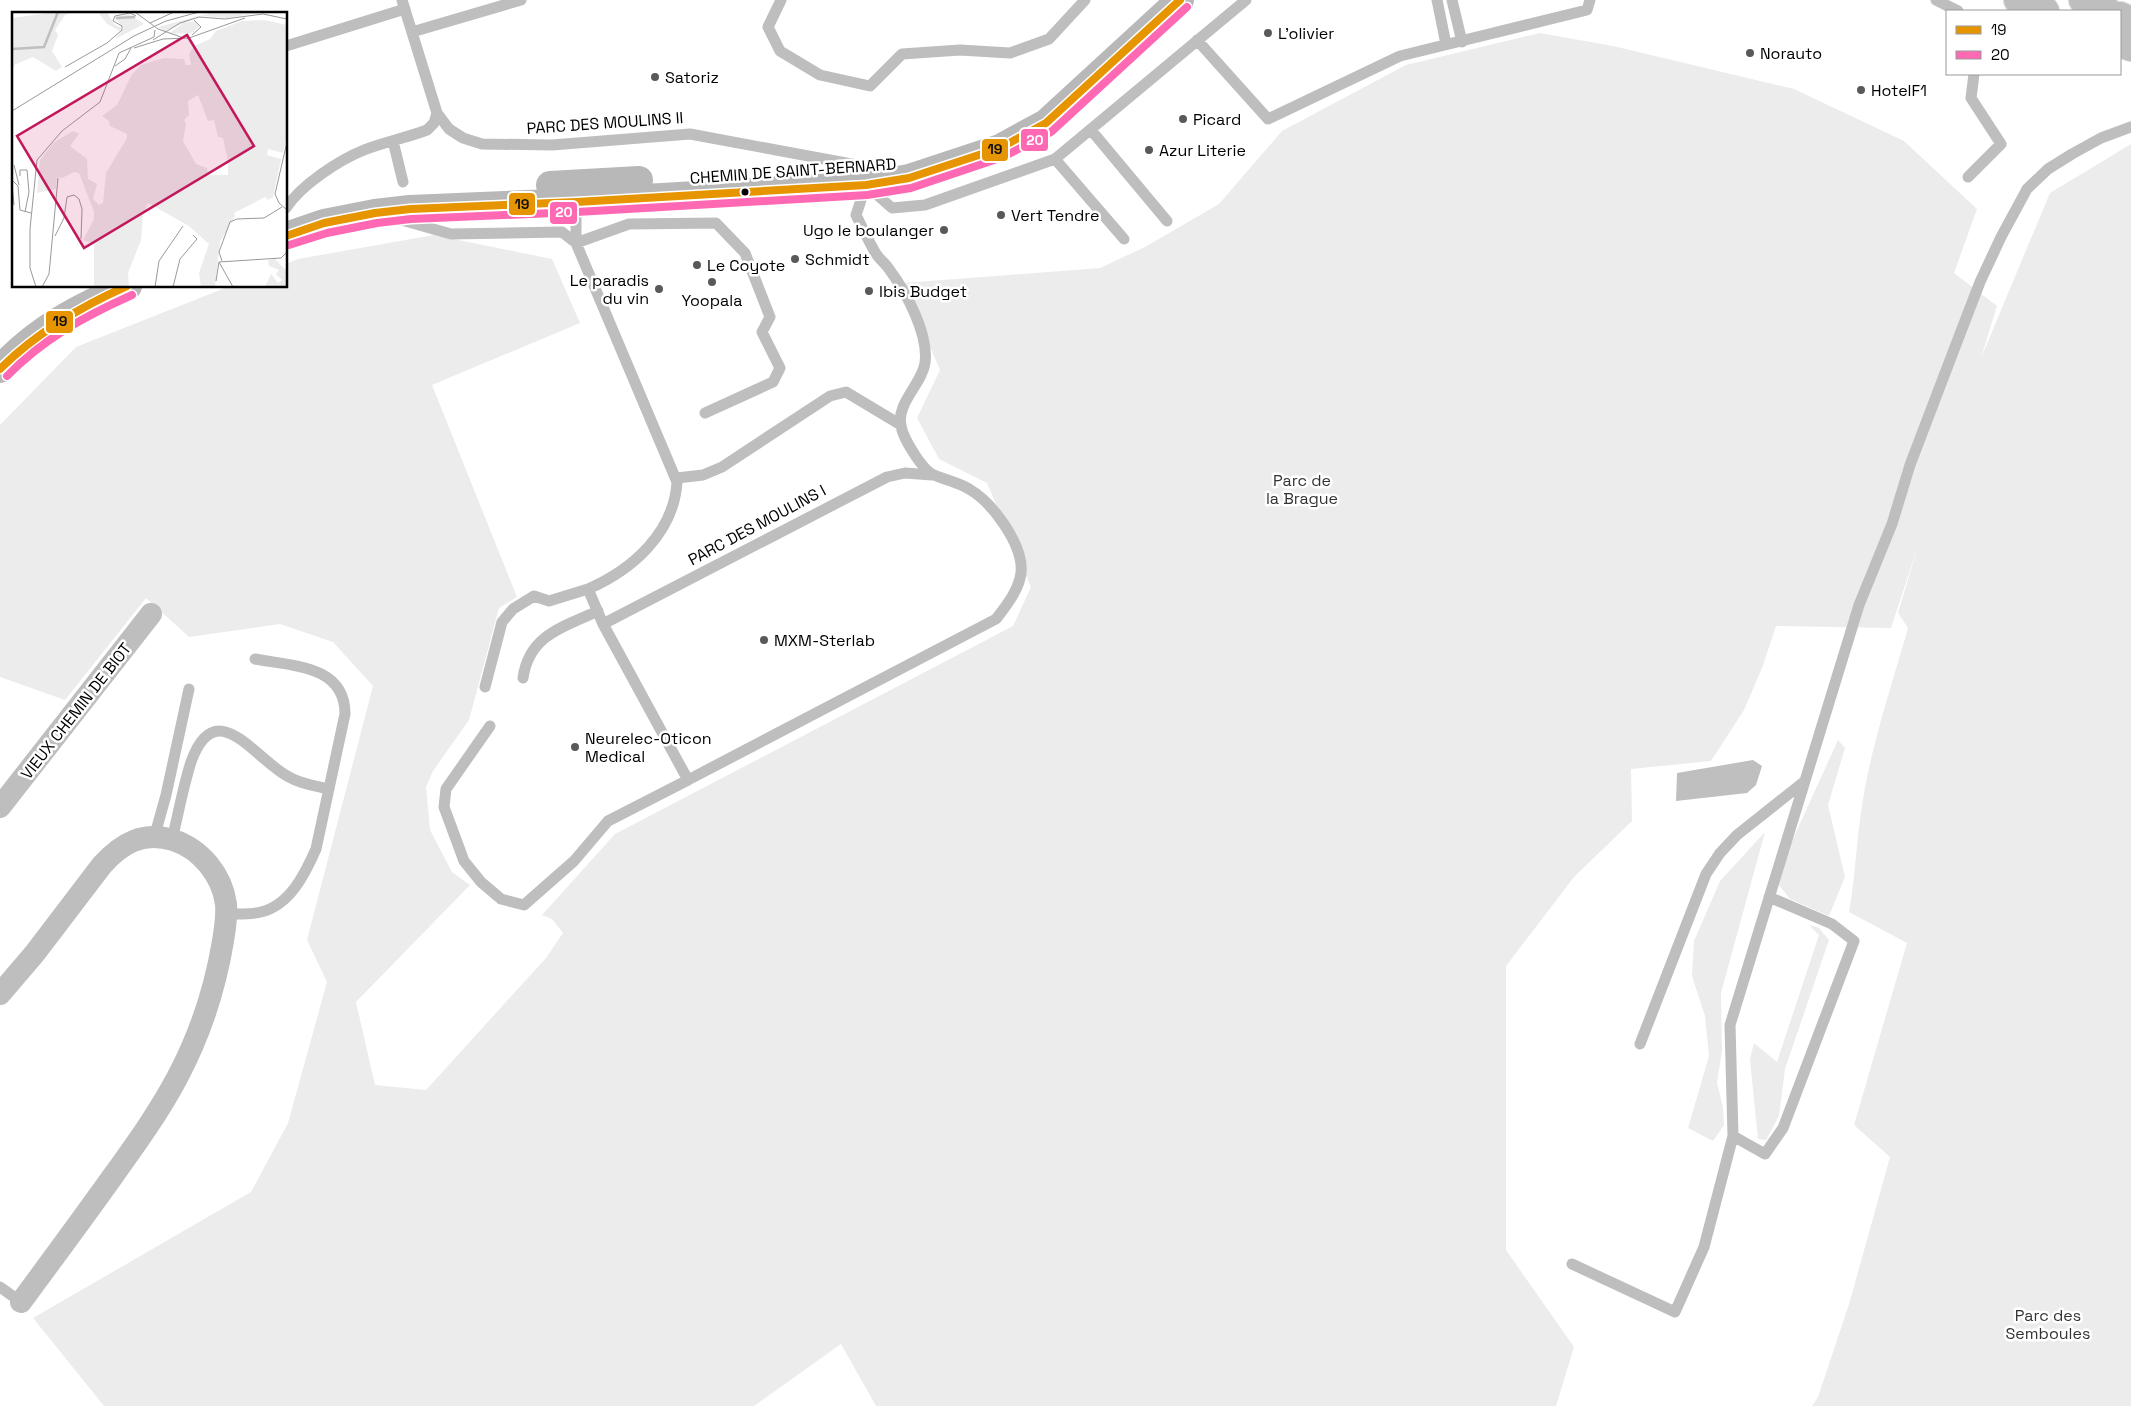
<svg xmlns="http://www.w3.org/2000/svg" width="2131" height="1406" viewBox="0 0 2131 1406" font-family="'Space Grotesk',sans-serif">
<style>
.green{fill:#ececec}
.water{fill:#bfbfbf}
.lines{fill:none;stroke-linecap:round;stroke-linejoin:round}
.primary-casing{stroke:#dbdbdb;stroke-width:30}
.service{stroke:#bebebe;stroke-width:11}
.minor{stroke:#bebebe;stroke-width:22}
.secondary{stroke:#b8b8b8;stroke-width:28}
.primary{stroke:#bebebe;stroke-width:28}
.bus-1-casing{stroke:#fff;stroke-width:11}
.bus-2-casing{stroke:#fff;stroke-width:11}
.bus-1{stroke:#e69400;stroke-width:8}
.bus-2{stroke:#ff69b4;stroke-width:8}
.poi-dot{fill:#595959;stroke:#fff;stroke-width:2}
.bus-dot{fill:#000;stroke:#fff;stroke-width:2}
.labels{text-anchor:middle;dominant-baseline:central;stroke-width:5;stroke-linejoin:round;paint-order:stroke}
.poi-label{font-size:16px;fill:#000;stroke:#fff;text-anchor:start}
.street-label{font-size:16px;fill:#000;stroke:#fff}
.park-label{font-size:16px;fill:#333;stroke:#fff}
.inset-river{fill:none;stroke:#bfbfbf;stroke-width:2.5}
.inset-road{fill:none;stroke:#999;stroke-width:1}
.view{fill:#c2185b;fill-opacity:0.15;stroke:#c2185b;stroke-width:2.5}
.inset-edge{fill:none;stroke:#000;stroke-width:2.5}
.line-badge{stroke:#fff;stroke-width:2}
.badge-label{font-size:14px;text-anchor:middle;font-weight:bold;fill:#fff}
.pale-badge-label{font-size:14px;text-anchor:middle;font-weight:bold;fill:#111}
</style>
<rect width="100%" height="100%" fill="#fff"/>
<!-- green -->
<path class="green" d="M 1540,33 L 1613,46 L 1794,89 L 1904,141 L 1977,209 L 1954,273 L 1997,306 L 1981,358 L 2050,193 L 2131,144 L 2131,1406 L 1812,1406 L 1818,1397 L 1850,1301 L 1890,1157 L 1854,1125 L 1907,943 L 1849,912 C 1855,879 1856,846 1861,813 C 1869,752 1891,688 1908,628 L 1898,613 L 1918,546 L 1891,628 L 1776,626 L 1762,668 L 1744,710 L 1711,761 L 1631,769 L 1632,821 L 1574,877 L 1506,966 L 1506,1250 L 1574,1347 L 1556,1406 L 876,1406 L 841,1344 L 754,1406 L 104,1406 L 33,1318 L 251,1192 L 288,1123 L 327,982 L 307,940 L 373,686 L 333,642 L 280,624 L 189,637 L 146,598 L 65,700 L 0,677 L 0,425 L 76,347 L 230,286 L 286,286 L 286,264 L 298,259 L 434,235 L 552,259 L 580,323 L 432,385 L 517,597 L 499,608 L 469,720 L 433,771 L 426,787 L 430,830 L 452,872 L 470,885 L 356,1002 L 375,1085 L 426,1090 L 546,958 L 563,933 L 552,919 L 542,915 L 615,834 L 1013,626 L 1031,587 L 987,483 L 939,459 L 917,418 L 940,370 L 903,283 L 1100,268 L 1145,247 L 1219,204 L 1282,131 L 1406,65 Z
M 1838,740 L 1845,748 L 1828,805 L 1845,877 L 1829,916 L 1790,899 L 1779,885 L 1788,850 Z
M 1765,832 L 1721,993 L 1722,1050 L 1717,1083 L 1723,1107 L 1724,1125 L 1713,1141 L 1688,1128 L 1709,1056 L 1705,1016 L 1692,976 L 1694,941 L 1720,881 Z
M 1809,925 L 1819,928 L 1829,940 L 1785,1069 L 1779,1116 L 1766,1140 L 1758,1139 L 1750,1059 L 1754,1043 L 1777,1062 L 1819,935 Z"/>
<!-- water -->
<path class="water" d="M 1753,760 L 1762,766 L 1756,785 L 1747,793 L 1676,801 L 1677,773 Z"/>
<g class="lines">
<defs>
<path id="primary" d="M 2018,0 L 2045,11
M 2083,0 L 2107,11
M 2120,16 L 2131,21
M 2120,43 L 2131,47"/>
</defs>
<!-- primary casing -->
<use href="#primary" class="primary-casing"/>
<!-- service -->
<path class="service" d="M 781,0 L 768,27 L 780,51 L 820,75 L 870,86 L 902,54 L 960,50 L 1010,53 L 1049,39 L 1085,0
M 1437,0 L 1446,44
M 1452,0 L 1462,42
M 1936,0 L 1958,11
M 412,32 L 521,0
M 1197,40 L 1268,119 L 1400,56 L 1587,10 L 1590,0
M 286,46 L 405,9
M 437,113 L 449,129 L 463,138 L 482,144 L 552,145 L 690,134 L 873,168
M 1091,130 L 1167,221
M 393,141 L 403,182
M 1055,159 L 1124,239
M 1968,177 L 2001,144 L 1971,98 L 1974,74
M 286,208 C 301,185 339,160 364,150 C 384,142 406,138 427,130 L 434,123 L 437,113 L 402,0
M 398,219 L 451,234 L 562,232 L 576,243 L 629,224 L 716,223 L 745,253 L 770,317 L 762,332 L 780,368 L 773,382 L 705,413
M 677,478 L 703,475 L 722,467 L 830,396 L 846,392 L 901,425
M 603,624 L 887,477 L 905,473 L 932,475
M 523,678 C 529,635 563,627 598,611
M 485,687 L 502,622 L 513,609 L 534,596 L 549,601 L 588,589
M 490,726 L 446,789 L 444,807 L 464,861 L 481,882 L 501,899 L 524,905 L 574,861 L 608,821 L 688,780 L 603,624 L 588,589 C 632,570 674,533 677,482 L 576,243 L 576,202
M 688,780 L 996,619 C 1006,606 1019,590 1021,573 C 1024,545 992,502 969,489 C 958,482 945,480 934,475 C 922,470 903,438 901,426 C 896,403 922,384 925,363 C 929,334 906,292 889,269 C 885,263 878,258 875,252 C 868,240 862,227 856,215 L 866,185 L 892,208 L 925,205 L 1055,159 L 1246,0
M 154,838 L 166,795 L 189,689
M 172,840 C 178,815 183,787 191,762 C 216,692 255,760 289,777 C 301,784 315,786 329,789
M 226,914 C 237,914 250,915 261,912 C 290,905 305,874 316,849 L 345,714 C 345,665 292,666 255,659
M 1640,1044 L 1706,874 L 1720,853 L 1737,835 L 1805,781
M 1733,1136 L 1765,1154 L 1783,1128 L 1854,941 L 1832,924 L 1769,897
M 1572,1264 L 1675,1312 L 1704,1247 L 1733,1136 L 1730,1025 L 1859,605 L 1892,524 L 1910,465 L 1955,347 L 1980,282 L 2001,237 L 2027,189 L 2048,169 L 2072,154 L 2101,138 L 2131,127
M 0,1287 L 21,1302"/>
<!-- minor -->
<path class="minor" d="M 0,807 L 151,614
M 0,994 L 35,953 L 102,865 C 122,843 143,831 173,840 C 201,849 222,875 226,904 C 227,916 225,929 223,941 C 215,989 200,1035 177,1078 C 159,1112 136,1144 113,1176 C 83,1218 52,1260 21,1302"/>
<!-- secondary -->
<path class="secondary" d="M 550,185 L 639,180
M 286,236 L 324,223 L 375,213 L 410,209 L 576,202 L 866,185 L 909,178 L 1000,148 L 1046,123 L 1180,0
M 0,369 C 37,329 79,307 128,286"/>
<!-- primary -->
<use href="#primary" class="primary"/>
<defs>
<path id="bus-1" d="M 286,236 L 324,223 L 375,213 L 410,209 L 576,202 L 866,185 L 909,178 L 1000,148 L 1046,123 L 1180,0
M 0,369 C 37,332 80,307 127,286"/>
<path id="bus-2" d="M 289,245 L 327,233 L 377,223 L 411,219 L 577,212 L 867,195 L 911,188 L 1003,157 L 1051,132 L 1187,7
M 7,376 C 43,339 85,316 132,295"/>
</defs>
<!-- bus-1 casing -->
<use href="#bus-1" class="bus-1-casing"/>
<!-- bus-2 casing -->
<use href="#bus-2" class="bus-2-casing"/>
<!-- bus-1 -->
<use href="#bus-1" class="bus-1"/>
<!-- bus-2 -->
<use href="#bus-2" class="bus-2"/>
</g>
<!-- markers -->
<g class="poi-dot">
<circle cx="1268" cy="33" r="5"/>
<circle cx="1750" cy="53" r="5"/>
<circle cx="655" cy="77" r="5"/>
<circle cx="1861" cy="90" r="5"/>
<circle cx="1183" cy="119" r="5"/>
<circle cx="1149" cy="150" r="5"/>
<circle cx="1001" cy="215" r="5"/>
<circle cx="944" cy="230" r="5"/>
<circle cx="795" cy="259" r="5"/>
<circle cx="697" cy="265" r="5"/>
<circle cx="712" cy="282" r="5"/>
<circle cx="659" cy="289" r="5"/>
<circle cx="869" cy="291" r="5"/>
<circle cx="764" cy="640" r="5"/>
<circle cx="575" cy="747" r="5"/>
</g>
<circle class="bus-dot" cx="745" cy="192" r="4.5"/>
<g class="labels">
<!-- poi labels -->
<g class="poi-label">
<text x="1278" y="33">L'olivier</text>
<text x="1760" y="53">Norauto</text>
<text x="665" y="77">Satoriz</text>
<text x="1871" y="90">HotelF1</text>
<text x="1193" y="119">Picard</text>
<text x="1159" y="150">Azur Literie</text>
<text x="1011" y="215">Vert Tendre</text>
<text x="934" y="230" text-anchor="end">Ugo le boulanger</text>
<text x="805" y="259">Schmidt</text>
<text x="707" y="265">Le Coyote</text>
<text x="649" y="280" text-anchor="end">Le paradis<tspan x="649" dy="18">du vin</tspan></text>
<text x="879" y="291">Ibis Budget</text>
<text x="712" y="300" text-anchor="middle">Yoopala</text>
<text x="774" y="640">MXM-Sterlab</text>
<text x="585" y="738">Neurelec-Oticon<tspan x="585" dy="18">Medical</tspan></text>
</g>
<!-- street labels -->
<g class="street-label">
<text transform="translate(605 123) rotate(-4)">PARC DES MOULINS II</text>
<text transform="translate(793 171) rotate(-4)">CHEMIN DE SAINT-BERNARD</text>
<text transform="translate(757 525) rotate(-28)">PARC DES MOULINS I</text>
<text transform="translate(76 711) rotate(-52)">VIEUX CHEMIN DE BIOT</text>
</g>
<!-- park labels -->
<g class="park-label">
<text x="1302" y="480">Parc de<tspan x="1302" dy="18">la Brague</tspan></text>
<text x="2048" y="1315">Parc des<tspan x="2048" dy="18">Semboules</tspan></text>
</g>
</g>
<!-- overview -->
<g transform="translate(12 12)">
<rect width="275" height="275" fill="#fff"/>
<path d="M 43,0 L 63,0 L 53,3 L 43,18 L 46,23 L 40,39 L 50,55 L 44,59 L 21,45 L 2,53 L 0,60 L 0,6 ZM 86,0 L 95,0 L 102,12 L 109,16 L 108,19 L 95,12 ZM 203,0 L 253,0 L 215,6 L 190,4 L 153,19 L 146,15 ZM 117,2 L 132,12 L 103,27 L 112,16 L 102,6 ZM 252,8 L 275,13 L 275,124 L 271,141 L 256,137 L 255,143 L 269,147 L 261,185 L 256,188 L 253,185 L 222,201 L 223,204 L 208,230 L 203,275 L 189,275 L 187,261 L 197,232 L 177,214 L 136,191 L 131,203 L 129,228 L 116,261 L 117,275 L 82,275 L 82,232 L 71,228 L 82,207 L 82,200 L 67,161 L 62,160 L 50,166 L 45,165 L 44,177 L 25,181 L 28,148 L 41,131 L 61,119 L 67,122 L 58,134 L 75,147 L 76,167 L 85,172 L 81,187 L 87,193 L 91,191 L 94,161 L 115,126 L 115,122 L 98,114 L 97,109 L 90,104 L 105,93 L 120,62 L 129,53 L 152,46 L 172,47 L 174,53 L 179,53 L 177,42 L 182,34 L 198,27 L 204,19 L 230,9 ZM 186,83 L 196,109 L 202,108 L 206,125 L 211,126 L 216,149 L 216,163 L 196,163 L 195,156 L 184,152 L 171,129 L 174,112 L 172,108 L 177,103 L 176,89 ZM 184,9 L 188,14 L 180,21 L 156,22 L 172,11 ZM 263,247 L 275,259 L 275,275 L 253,275 L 259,262 L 266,271 L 270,268 L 264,262 L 267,258 L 257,254 L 256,248 Z" fill="#ececec" fill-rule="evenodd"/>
<path class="inset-river" d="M 104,6 L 123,5M 0,37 L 32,35 L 46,0"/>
<path class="inset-road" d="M 123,0 L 146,17 L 169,25M 138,11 L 162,0M 180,23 L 189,15 L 182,8M 141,28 L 168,11 L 187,5 L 213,7 L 251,2 L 275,7M 122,36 L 151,27 L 177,26 L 233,6M 103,54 L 113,47 L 119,36M 53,55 L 95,31 L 110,18 L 110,14 L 101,9 L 103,4 L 118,1 L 124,4M 0,99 L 122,24 L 154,9 L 187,0M 275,130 L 263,182 L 267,191 L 275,198M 2,153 L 7,173M 8,164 L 8,158 L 15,158 L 17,180 L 13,200M 0,168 L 6,174 L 8,198 L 19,201M 0,172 L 2,193M 43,224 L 52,206 L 55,185 L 62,183 L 67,187 L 70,197 L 69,227M 210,249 L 207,240 L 218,210 L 225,207 L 252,206 L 270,195M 207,250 L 269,246 L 275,240M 207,250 L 221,275M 204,269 L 207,250M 24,275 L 18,256 L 18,217 L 25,148 L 50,119 L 88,90 L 107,41 L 142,25 L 143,18M 30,275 L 37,262 L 46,166M 143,275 L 147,249 L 171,214M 161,275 L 168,247 L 185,227 L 181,223"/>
<path class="view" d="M 175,23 L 242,134 L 72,236 L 5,124 Z"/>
<rect width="275" height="275" class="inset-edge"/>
</g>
<g class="line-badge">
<rect x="1020" y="128" width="29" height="24" rx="5" fill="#ff69b4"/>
<rect x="981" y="138" width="28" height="24" rx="5" fill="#e69400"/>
<rect x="508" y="192" width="28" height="24" rx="5" fill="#e69400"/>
<rect x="549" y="201" width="29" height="24" rx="5" fill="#ff69b4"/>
<rect x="45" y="310" width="29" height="24" rx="5" fill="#e69400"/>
</g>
<g class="badge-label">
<text x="1035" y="145">20</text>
<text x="564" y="217">20</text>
</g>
<g class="pale-badge-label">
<text x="995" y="154">19</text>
<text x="522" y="209">19</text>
<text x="60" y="326">19</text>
</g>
<!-- legend -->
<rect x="1946" y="10" width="175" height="65" fill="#ffffff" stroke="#999999"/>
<rect x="1956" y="26" width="25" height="8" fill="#e69400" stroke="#999999"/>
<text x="1991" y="35" font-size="15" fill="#000000">19</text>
<rect x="1956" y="51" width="25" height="8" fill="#ff69b4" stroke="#999999"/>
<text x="1991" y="60" font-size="15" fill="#000000">20</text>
</svg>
